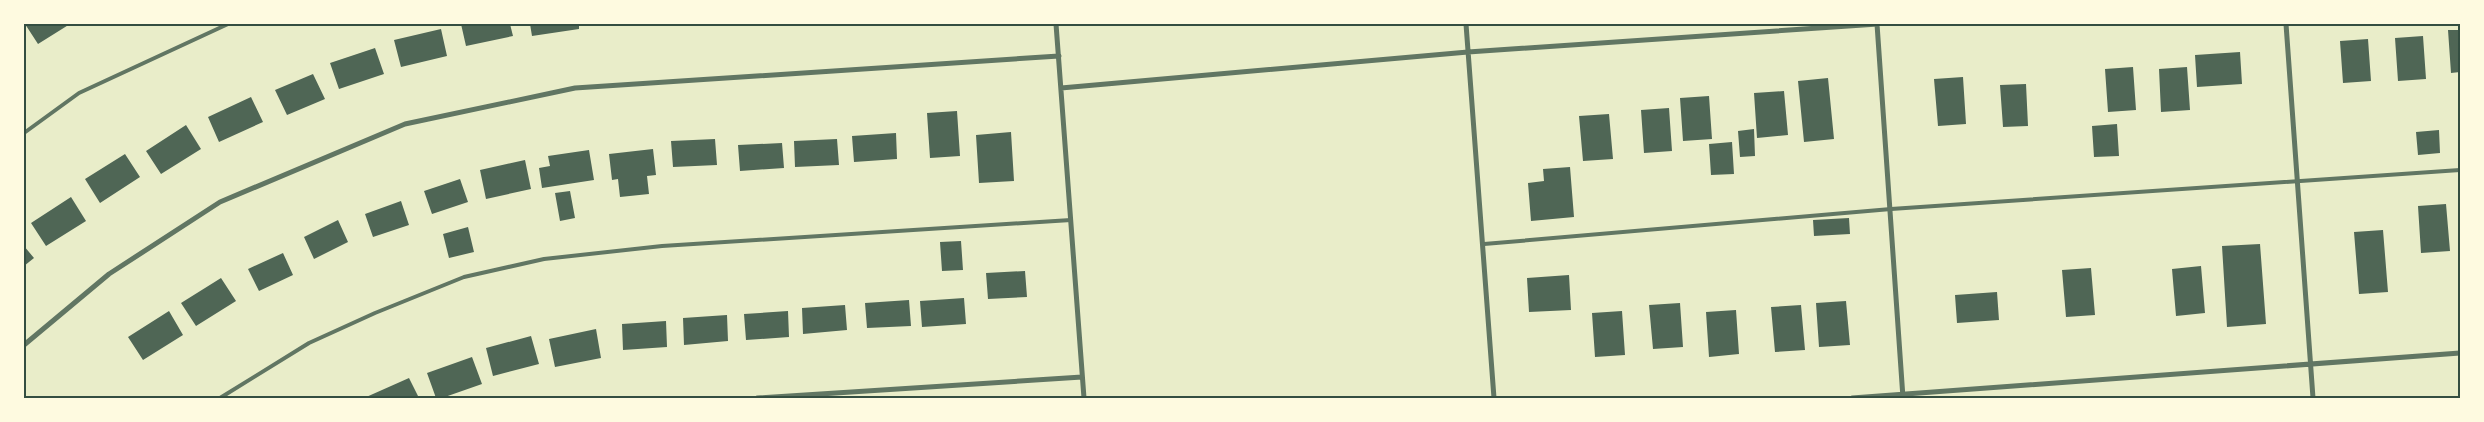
<svg xmlns="http://www.w3.org/2000/svg" width="2484" height="422" viewBox="0 0 2484 422" font-family="'IBM Plex Sans',sans-serif">
<style>
.building{fill:#4f6655}
.lines{fill:none;stroke-linecap:round;stroke-linejoin:round}
.service{stroke:#617663;stroke-width:4}
.minor{stroke:#617663;stroke-width:5}
.neatline{fill:none;stroke:#344e41;stroke-width:2}
</style>
<rect width="100%" height="100%" fill="#e9edc9"/>
<!-- building -->
<path class="building" d="M 25,24 L 70,24 L 38,44 Z
M 461,24 L 510,24 L 513,36 L 466,46 Z
M 530,24 L 579,24 L 579,29 L 532,36 Z
M 441,29 L 447,56 L 401,67 L 394,40 Z
M 2448,30 L 2460,30 L 2460,72 L 2451,73 Z
M 2423,36 L 2426,79 L 2398,81 L 2395,38 Z
M 2368,39 L 2371,81 L 2343,83 L 2340,41 Z
M 375,48 L 384,74 L 339,89 L 330,63 Z
M 2240,52 L 2242,84 L 2197,87 L 2195,55 Z
M 2133,67 L 2136,110 L 2108,112 L 2105,69 Z
M 2187,67 L 2190,110 L 2161,112 L 2159,69 Z
M 313,74 L 325,99 L 287,115 L 275,90 Z
M 1963,77 L 1966,124 L 1938,126 L 1934,79 Z
M 1828,78 L 1834,139 L 1804,142 L 1798,81 Z
M 2026,84 L 2028,126 L 2003,127 L 2000,85 Z
M 1784,91 L 1788,135 L 1757,138 L 1754,93 Z
M 1709,96 L 1712,139 L 1683,141 L 1680,98 Z
M 251,97 L 263,122 L 219,142 L 208,117 Z
M 1669,108 L 1672,151 L 1644,153 L 1641,110 Z
M 957,111 L 960,156 L 930,158 L 927,113 Z
M 1609,114 L 1613,159 L 1583,161 L 1579,116 Z
M 2117,124 L 2119,156 L 2094,157 L 2092,126 Z
M 186,125 L 201,149 L 161,174 L 146,151 Z
M 1754,129 L 1755,156 L 1740,157 L 1738,131 Z
M 2439,130 L 2440,153 L 2418,155 L 2416,132 Z
M 1011,132 L 1014,181 L 979,183 L 976,135 Z
M 896,133 L 897,159 L 854,162 L 852,136 Z
M 715,139 L 717,165 L 673,167 L 671,141 Z
M 837,139 L 839,165 L 795,167 L 794,141 Z
M 1732,142 L 1734,174 L 1711,175 L 1709,144 Z
M 782,143 L 784,168 L 740,171 L 738,145 Z
M 653,149 L 656,175 L 647,176 L 649,194 L 620,197 L 618,179 L 612,180 L 609,154 Z
M 589,150 L 594,180 L 542,188 L 539,168 L 550,166 L 548,156 Z
M 125,154 L 140,177 L 100,203 L 85,179 Z
M 525,160 L 531,189 L 486,199 L 480,170 Z
M 1570,167 L 1574,217 L 1531,221 L 1528,183 L 1544,181 L 1543,169 Z
M 460,179 L 468,202 L 432,214 L 424,191 Z
M 570,191 L 575,218 L 560,221 L 555,193 Z
M 71,197 L 86,221 L 46,246 L 31,223 Z
M 401,201 L 409,225 L 373,237 L 365,214 Z
M 2446,204 L 2450,251 L 2421,253 L 2418,206 Z
M 1849,218 L 1850,234 L 1814,236 L 1813,220 Z
M 338,220 L 348,242 L 314,259 L 304,237 Z
M 468,227 L 474,252 L 449,258 L 443,234 Z
M 2383,230 L 2388,292 L 2359,294 L 2354,232 Z
M 961,241 L 963,270 L 942,271 L 940,242 Z
M 2260,244 L 2266,324 L 2227,327 L 2222,246 Z
M 24,246 L 34,258 L 24,266 Z
M 283,253 L 293,275 L 259,291 L 248,269 Z
M 2201,266 L 2205,313 L 2176,316 L 2172,269 Z
M 2091,268 L 2095,315 L 2066,317 L 2062,270 Z
M 1025,271 L 1027,297 L 988,299 L 986,273 Z
M 1569,275 L 1571,310 L 1529,312 L 1527,278 Z
M 221,278 L 236,301 L 196,326 L 181,303 Z
M 1997,292 L 1999,320 L 1957,323 L 1955,295 Z
M 964,298 L 966,324 L 922,327 L 920,301 Z
M 909,300 L 911,326 L 867,328 L 865,303 Z
M 1846,301 L 1850,345 L 1819,347 L 1816,303 Z
M 1680,303 L 1683,347 L 1653,349 L 1649,305 Z
M 845,305 L 847,330 L 803,334 L 802,308 Z
M 1801,305 L 1805,350 L 1775,352 L 1771,307 Z
M 1736,310 L 1739,354 L 1709,357 L 1706,312 Z
M 169,311 L 183,335 L 143,360 L 128,337 Z
M 788,311 L 789,337 L 746,340 L 744,314 Z
M 1622,311 L 1625,355 L 1595,357 L 1592,313 Z
M 727,315 L 728,341 L 684,345 L 683,318 Z
M 666,321 L 667,347 L 623,350 L 622,324 Z
M 596,329 L 601,358 L 555,367 L 549,339 Z
M 531,336 L 539,364 L 493,376 L 486,348 Z
M 472,357 L 482,384 L 442,398 L 436,398 L 427,373 Z
M 409,378 L 419,398 L 364,398 Z"/>
<g class="lines">
<!-- service -->
<path class="service" d="M 24,133 L 79,93 L 228,24
M 1484,244 L 1891,209 L 2460,170
M 220,398 L 309,343 L 375,313 L 464,277 L 544,259 L 662,246 L 1071,220"/>
<!-- minor -->
<path class="minor" d="M 1056,24 L 1084,398
M 1466,24 L 1494,398
M 1877,24 L 1903,398
M 2286,24 L 2313,398
M 1061,88 L 1468,52 L 1878,24
M 24,345 L 109,274 L 220,202 L 405,124 L 575,88 L 1059,56
M 757,398 L 1082,377
M 1852,398 L 2460,353"/>
</g>
<!-- border -->
<rect width="2484" height="422" fill="none" stroke="#fefae0" stroke-width="50"/>
<rect x="25" y="25" width="2434" height="372" class="neatline"/>
</svg>
